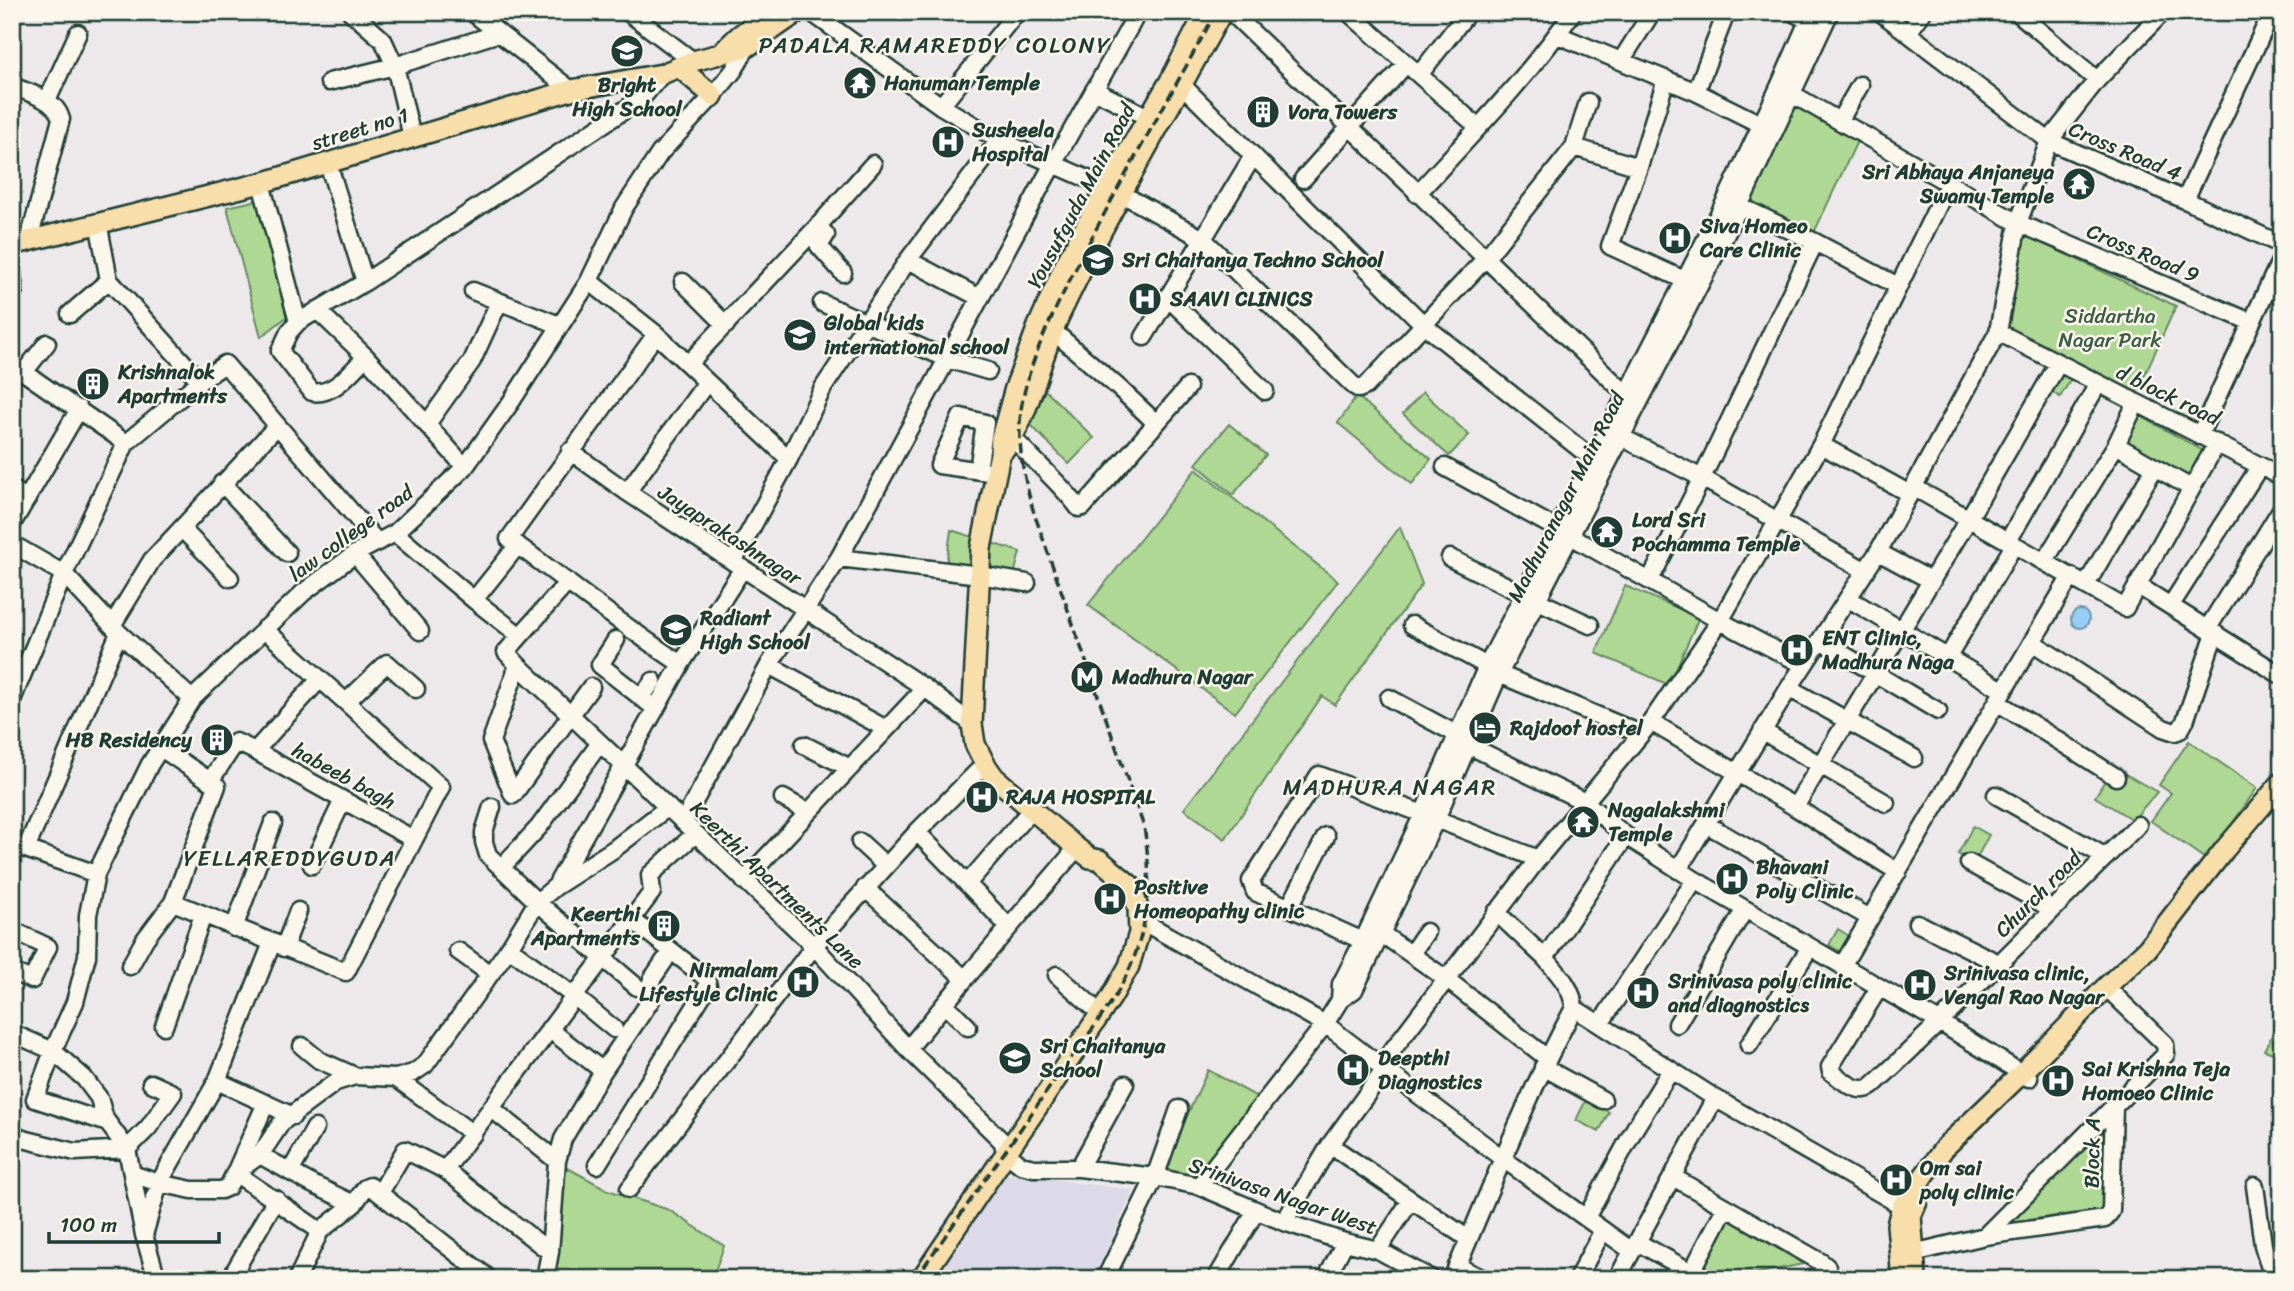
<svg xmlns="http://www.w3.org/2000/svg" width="2294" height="1291" viewBox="0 0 2294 1291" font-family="Sriracha,sans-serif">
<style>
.built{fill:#dcd9e9}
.green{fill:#afd895;stroke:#678a64;stroke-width:2}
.water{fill:#97cef6;stroke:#6794a8;stroke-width:2}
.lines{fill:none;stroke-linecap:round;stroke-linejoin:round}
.minor-casing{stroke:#1f3d34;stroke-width:21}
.major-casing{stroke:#1f3d34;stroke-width:24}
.minor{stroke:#fbf7ec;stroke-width:16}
.major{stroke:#f8deab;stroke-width:19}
.rail{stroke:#1f3d34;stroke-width:3.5;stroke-dasharray:10 5;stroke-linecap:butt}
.labels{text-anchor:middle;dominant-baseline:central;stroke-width:5;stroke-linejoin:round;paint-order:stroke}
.poi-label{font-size:21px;font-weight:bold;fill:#1f3d34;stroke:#fbf7ec;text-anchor:start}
.street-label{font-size:21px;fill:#1f3d34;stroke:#fbf7ec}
.park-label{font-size:21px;fill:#3c5c47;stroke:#fbf7ec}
.neighbourhood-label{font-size:23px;letter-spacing:2px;fill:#1f3d34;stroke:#fbf7ec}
</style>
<rect width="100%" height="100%" fill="#ede9eb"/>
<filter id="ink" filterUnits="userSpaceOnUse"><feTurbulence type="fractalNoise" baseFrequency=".0143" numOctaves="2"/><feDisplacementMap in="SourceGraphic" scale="14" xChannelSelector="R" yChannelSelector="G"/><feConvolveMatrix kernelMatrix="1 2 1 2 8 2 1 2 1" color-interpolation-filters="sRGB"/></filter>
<g filter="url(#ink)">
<!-- built -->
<path class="built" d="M 1000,1173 L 1134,1190 L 1093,1279 L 944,1279 L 933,1271 Z"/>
<!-- green -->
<path class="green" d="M 1785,95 L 1859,137 L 1813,235 L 1738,198 Z
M 259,200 L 293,312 L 261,337 L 227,207 Z
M 2025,235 L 2176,306 L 2136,394 L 2007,329 Z
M 2061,369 L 2073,376 L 2060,397 L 2049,390 Z
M 1045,390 L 1094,438 L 1069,464 L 1029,423 Z
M 1423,392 L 1469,435 L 1449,456 L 1403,414 Z
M 1357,396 L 1431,459 L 1412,484 L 1338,423 Z
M 2133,412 L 2207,453 L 2194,480 L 2123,440 Z
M 1229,424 L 1266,455 L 1233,495 L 1196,464 Z
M 1196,469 L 1338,581 L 1235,713 L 1088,605 Z
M 1400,527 L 1422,584 L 1335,705 L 1322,696 L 1225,839 L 1184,809 Z
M 951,530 L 1020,552 L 1014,575 L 946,566 Z
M 1625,586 L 1699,617 L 1669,685 L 1596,653 Z
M 2189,741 L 2257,788 L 2207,860 L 2151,821 L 2171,793 L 2159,785 Z
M 2113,767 L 2157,792 L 2133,820 L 2095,797 Z
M 1973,826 L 1989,835 L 1974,863 L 1958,854 Z
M 1838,929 L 1852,938 L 1843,953 L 1829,945 Z
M 2282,1017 L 2282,1056 L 2264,1050 Z
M 1208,1070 L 1261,1099 L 1201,1179 L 1162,1170 Z
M 1586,1100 L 1609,1112 L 1599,1132 L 1576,1120 Z
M 2110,1112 L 2105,1210 L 1997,1230 Z
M 564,1166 L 608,1190 L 669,1210 L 724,1246 L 712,1279 L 551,1279 L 559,1242 Z
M 1728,1218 L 1803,1264 L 1730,1279 L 1695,1279 Z"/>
<!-- water -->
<path class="water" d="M2071 619a9 9 0 1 1 18 0a9 9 0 1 1-18 0Z"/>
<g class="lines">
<defs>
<path id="minor" d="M 351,12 L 383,40 L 395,66 L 412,137
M 472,12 L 571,90
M 628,12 L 693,61
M 811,12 L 941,106 L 999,140
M 1231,12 L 1626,394
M 1348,12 L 1478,127
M 1792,12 L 1808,20
M 1880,12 L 2049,141 L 2185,200 L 2282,245
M 2017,12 L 2097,80
M 1908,33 L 1923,12
M 1558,35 L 1696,92 L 1770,129
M 1621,61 L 1652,12
M 1419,75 L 1468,12
M 1666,79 L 1639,167 L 1610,246 L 1693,284
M 329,82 L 395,66 L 499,33
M 1182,85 L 1424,325 L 1594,460
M 12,86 C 29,93 56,99 61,119 L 29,240
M 1094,90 L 1148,117
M 1785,90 L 2018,223 L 2251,322
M 1696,92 L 1723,21
M 47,101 L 78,33
M 941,106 L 1017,12
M 1840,120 L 1860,85
M 1574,147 L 1639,167
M 328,163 L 365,282
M 1303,179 L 1406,64
M 261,183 L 298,322
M 1417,194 C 1471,135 1528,77 1573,12
M 2185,200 L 2271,14
M 1731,202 L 1815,242 L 1898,286
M 98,222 L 109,280 L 200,381
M 818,226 L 826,235 L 819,246 L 843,273
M 908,260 L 980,298
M 12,275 L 14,290
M 589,281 L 656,334 L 789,459
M 683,282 L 726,325
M 473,291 L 559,325
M 1168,298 L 1265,391
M 822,303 L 947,359 L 988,371
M 317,310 L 366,357 L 465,467
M 70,314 L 109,280
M 1052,330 L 1119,388 L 1156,423
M 1998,332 L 2282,477
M 656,334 L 509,539 C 566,580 621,625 681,664
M 1144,337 L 1253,156
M 366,357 C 351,371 334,396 312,392 L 280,351 L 289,332 L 298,322 L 365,282 L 641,99 L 662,74
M 12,364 L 126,443
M 688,364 L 818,226 L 873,164
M 24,372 L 47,343
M 427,424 L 472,361 L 499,302
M 1613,433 L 1702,478 L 1866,571
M 2199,436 L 2282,257
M 1013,438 C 1035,462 1059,482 1079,508 L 1083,507 L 1188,387
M 1821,445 L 1910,494
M 2116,445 L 2191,488
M 570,451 L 627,492 L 925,688 L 972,724
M 1445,467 L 1557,529
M 978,470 L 985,423 L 961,417 L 939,465 L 996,473
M 222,483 L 287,553
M 1915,488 L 2125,608 L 2217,443
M 12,489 L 27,499
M 627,492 L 707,382
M 12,524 L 79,409
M 182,529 L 230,578
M 395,533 L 474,600 L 519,635
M 1569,535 L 1720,621 L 1804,665
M 2008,541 L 2098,384
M 12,544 L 64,574 L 119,633 L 192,699
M 1878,552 L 1932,581
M 355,554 L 420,631
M 839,558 L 980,575 L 1027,583
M 1450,558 L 1523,594
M 733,562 L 789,459 L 823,388 L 908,260 L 999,140 L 1122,194 L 1203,239 L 1354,386 L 1359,389 L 1366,386 L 1486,258 L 1574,147 L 1588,102
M 2044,562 L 2116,445 L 2136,403
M 1650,580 L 1702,478 L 1815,242
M 2086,585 L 2155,467
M 2137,585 L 2282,676
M 1849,599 L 2004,691
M 474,600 L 518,545
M 1536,600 L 1590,625
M 2171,605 L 2260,466
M 113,624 L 152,560 L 276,427
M 1412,625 L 1487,666
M 2208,628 L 2282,508
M 616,640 L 600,665 L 656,709
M 1821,641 L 1938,711
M 2032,642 L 2163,728 L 2175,732 L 2180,730 L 2185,721 L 2215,633
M 1948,657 L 2014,545
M 518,665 L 814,946 L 908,1049 L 1002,1141 L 1006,1153 L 1021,1165 L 1034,1168 L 1079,1168 L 1155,1177 L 1199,1186 L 1284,1222 L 1345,1242 L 1378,1250 L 1432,1279
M 769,665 L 886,729
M 1499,674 L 1641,734
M 1789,688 L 1914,758
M 641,698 L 653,681
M 1389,698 L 1458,735
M 12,700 L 64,574 L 126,443 L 200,381 L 225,364 L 377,542
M 346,702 L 387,663 L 416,689
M 1997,702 L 2116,777
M 1651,722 L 1795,807 L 1898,872
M 1762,731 L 1886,803
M 804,745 L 850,768
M 1468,745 L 1585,802 L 1626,836
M 161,748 L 210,781
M 255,751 L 413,839
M 513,795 L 491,741 L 518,665 L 506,652 L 568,582
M 513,795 L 591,687
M 1996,795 L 2106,857
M 783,798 L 808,812
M 492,807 L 484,832 L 484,842 L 488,855 L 537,902 L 637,987
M 1795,807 L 1969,518 L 2058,364
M 1436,819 L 1538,859
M 683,822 L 769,665 L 839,558 L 1053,164 L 1138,12
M 1706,824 L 1870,918
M 917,832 L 1009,927
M 860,842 L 886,866
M 12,844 L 96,874
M 26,849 L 119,633
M 1969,863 L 2052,909
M 312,865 L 343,800
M 501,868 L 539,827 L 600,743
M 1678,870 L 1789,688 L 1878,552 L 1998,332 L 2018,223 L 2049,141 L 2097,80 L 2163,12
M 744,881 L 925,688
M 558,882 L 681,664 L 743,568
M 967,884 L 1031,810
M 865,888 L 965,979
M 173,902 L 346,972 L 441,787 L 264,629
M 1289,908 L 1326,836
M 1496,912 L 1545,958 L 1626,836 L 1695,880 L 1941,1023 L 2029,1078
M 1140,920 L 1325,1024 L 1502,1158 L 1632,1251
M 1917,923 L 1998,963
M 234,928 L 273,823
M 12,930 L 48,947 L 32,980 L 12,972
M 1382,934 L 1445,978 L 1547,1058
M 1363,941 L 1255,892 L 1251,881 L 1319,775 L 1423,814
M 284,948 L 298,911
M 509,948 L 574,996 L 614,1029
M 458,951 L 490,974
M 1411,954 L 1426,932
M 1545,958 C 1557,972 1573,988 1574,1008
M 130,966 L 145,939 L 173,902 L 217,786 L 210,781 L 236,742 L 255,751 L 320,679
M 1842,966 L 2071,576
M 1057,975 L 1093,1007
M 1879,988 L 1830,1067 L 1831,1072 C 1842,1080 1859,1096 1872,1086 C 1964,1002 2049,912 2138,825
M 1340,1000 L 1341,984 L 1363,941 L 1423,814 L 1487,666 L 1726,200 L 1779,87 L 1812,12
M 945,1004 L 968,1027
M 1600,1024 L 1695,880
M 1677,1024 L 1745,909
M 164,1026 L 203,915
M 549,1029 L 603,1071
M 12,1033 L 53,1051 L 84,1078 L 99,1098 L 105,1119 L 127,1149 L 144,1235 L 157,1279
M 1749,1045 L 1810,947
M 302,1046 L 319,1060 L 355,1076
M 908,1049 L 965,979 L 1077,848
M 1381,1065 L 1538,859 L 1651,722 L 1720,621 L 1821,445 L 1949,183
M 1543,1067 L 1603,1100
M 396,1078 L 473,1134
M 217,1081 L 293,1116
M 266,1103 L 235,1173 L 320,1231
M 491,1108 L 557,1161
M 108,1123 L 35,1099 L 53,1051 L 75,1002 L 87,956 L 88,915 L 96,874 L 150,764 L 192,699 L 304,592 L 355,554 L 395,533 L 465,467 L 511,402 L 589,281 L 624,208 L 660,153 L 713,96 L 734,70 L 747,47 L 743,41
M 12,1134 L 23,1139 L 75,1152 L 127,1149 L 148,1128 L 173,1093 L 151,1083
M 1330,1145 L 1467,1238
M 260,1155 L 312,1184 L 354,1204
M 597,1165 L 708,986 L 706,978 L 631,919
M 1079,1168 L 1125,1084
M 290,1172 L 315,1128
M 132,1174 L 159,1183 L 192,1190 L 221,1190 L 228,1187 L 235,1173 L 260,1155 L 282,1122 L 336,1082 L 355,1076 L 396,1078 L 413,1073 L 425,1065 L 509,948 L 537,902 L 555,887 L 614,849 L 668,807
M 1673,1177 L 1821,1262 L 1827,1267 L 1826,1274 L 1809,1279
M 1199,1186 L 1325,1024 L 1340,1000 L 1354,990 L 1436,819 L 1499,674 L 1729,228 L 1830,12
M 2255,1186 L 2263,1245 L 2269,1265 L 2282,1278
M 629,1189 L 814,946 L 917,832 L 985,764
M 380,1193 L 405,1150 L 445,1170
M 1586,1218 L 1635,1128 L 1671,1070
M 1284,1222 L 1330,1145 L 1385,1069
M 144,1235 L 159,1183 L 217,1081 L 272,943
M 1985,1236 L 2166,1054 L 2165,1044 L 2106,987
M 1637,1242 L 1691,1272
M 1378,1250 L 1411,1200
M 550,1252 L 445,1170 L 652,892 L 650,875 L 695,834
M 1913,1253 L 1985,1236 L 2105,1219 L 2111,1211 L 2114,1106
M 1457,1266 L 1483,1279
M 230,1279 L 276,1199
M 297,1279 L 320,1231 L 354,1204 L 365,1188 L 370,1186 L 486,1276 L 484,1279
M 545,1279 L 550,1252 L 557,1161 L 563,1139 L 603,1071 L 651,1000 L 652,995 L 649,989 L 652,979 L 665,960
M 1105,1279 L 1155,1177 L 1179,1109
M 1216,1279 L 1256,1211
M 1326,1279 L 1345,1242
M 1452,1279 C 1491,1188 1527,1095 1574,1008 L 1715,1098 L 1902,1206
M 1577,1279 L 1603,1230
M 1617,1279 L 1715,1098
M 1688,1279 L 1725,1208"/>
<path id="major" d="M 721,53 L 740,35 L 772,12
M 679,67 L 713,96
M 12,245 L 261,183 L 571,90 L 662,74 L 693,61 L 747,47 L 798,12
M 1003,451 C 1031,415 1040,356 1060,314 C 1109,211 1167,112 1222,12
M 921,1279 L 1111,998 L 1129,966 L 1139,933 L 1138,908 L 1131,886 L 1100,860 L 1090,858 L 1077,848 L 994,777 L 985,764 L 975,744 L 972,724 L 981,548 L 1000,454 L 1001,438 L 1015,388 L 1038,326 L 1064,267 L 1107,187 L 1170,81 L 1206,12
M 1902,1279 L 1897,1225 L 1902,1206 L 1945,1147 L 2022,1073 L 2106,987 L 2147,949 L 2225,849 L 2282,782
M 1916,1279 L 1911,1216 L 1917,1202"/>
</defs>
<!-- minor casing -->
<use href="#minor" class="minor-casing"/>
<!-- major casing -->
<use href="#major" class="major-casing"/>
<!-- minor -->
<use href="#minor" class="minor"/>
<!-- major -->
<use href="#major" class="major"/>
<!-- rail -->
<path class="rail" d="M 915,1279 C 963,1211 1011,1143 1059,1074 C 1084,1039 1116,1003 1132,963 C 1150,917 1152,875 1144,827 L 1034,513 C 1023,476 1015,437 1023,398 C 1033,350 1058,304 1080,260 C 1123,176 1171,95 1216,12"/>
</g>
</g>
<!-- icons -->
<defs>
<symbol id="school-disc" viewBox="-11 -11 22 22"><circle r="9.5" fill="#1f3d34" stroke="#fbf7ec"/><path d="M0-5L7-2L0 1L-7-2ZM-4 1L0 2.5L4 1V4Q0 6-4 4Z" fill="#fff"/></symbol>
<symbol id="temple-disc" viewBox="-11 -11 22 22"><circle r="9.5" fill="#1f3d34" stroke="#fbf7ec"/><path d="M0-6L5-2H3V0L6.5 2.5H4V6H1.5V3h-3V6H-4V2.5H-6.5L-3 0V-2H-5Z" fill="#fff"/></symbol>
<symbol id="building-disc" viewBox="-11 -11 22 22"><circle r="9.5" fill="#1f3d34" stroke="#fbf7ec"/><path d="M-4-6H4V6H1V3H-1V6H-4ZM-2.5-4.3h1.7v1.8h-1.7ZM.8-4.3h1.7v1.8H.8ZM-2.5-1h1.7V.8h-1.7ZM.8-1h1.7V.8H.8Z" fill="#fff"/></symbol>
<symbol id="hospital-disc" viewBox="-11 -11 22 22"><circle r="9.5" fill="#1f3d34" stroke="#fbf7ec"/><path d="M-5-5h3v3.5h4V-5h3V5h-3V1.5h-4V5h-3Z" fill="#fff"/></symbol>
<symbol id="university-disc" viewBox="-11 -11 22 22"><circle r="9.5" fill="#1f3d34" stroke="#fbf7ec"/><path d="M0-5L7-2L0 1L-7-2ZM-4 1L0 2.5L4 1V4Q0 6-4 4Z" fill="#fff"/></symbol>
<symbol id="metro-disc" viewBox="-11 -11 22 22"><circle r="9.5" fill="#1f3d34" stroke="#fbf7ec"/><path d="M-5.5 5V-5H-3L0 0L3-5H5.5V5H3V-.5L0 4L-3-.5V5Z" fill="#fff"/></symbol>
<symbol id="hotel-disc" viewBox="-11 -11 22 22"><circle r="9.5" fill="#1f3d34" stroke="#fbf7ec"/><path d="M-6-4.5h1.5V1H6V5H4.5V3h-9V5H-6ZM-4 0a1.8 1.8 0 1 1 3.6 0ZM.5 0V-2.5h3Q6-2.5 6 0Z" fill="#fff"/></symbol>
</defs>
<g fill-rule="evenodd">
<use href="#school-disc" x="608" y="32" width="38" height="38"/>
<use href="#temple-disc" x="841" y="64" width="38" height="38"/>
<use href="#building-disc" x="1244" y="93" width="38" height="38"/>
<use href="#hospital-disc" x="929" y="123" width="38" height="38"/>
<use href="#temple-disc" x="2060" y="165" width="38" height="38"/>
<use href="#hospital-disc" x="1656" y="219" width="38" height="38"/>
<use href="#school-disc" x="1079" y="241" width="38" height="38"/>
<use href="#hospital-disc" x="1126" y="280" width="38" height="38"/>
<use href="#university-disc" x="781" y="316" width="38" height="38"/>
<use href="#building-disc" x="74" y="365" width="38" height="38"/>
<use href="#temple-disc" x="1588" y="513" width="38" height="38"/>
<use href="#university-disc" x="657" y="611" width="38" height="38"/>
<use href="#hospital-disc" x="1778" y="631" width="38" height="38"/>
<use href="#metro-disc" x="1068" y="658" width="38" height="38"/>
<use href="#hotel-disc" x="1466" y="709" width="38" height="38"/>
<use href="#building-disc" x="198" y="721" width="38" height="38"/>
<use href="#hospital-disc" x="963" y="778" width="38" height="38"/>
<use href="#temple-disc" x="1564" y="803" width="38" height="38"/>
<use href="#hospital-disc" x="1713" y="860" width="38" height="38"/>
<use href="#hospital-disc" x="1091" y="880" width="38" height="38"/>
<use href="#building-disc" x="645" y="907" width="38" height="38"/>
<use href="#hospital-disc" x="784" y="963" width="38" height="38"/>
<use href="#hospital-disc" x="1901" y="966" width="38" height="38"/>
<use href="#hospital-disc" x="1624" y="974" width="38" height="38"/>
<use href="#university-disc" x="996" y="1039" width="38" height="38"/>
<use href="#hospital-disc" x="1334" y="1051" width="38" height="38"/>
<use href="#hospital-disc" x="2039" y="1062" width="38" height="38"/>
<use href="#hospital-disc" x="1877" y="1161" width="38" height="38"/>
</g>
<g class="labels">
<!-- poi labels -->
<g class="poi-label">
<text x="884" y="83">Hanuman Temple</text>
<text x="627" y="85" text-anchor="middle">Bright<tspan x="627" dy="24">High School</tspan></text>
<text x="1288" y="112">Vora Towers</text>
<text x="972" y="130">Susheela<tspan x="972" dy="24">Hospital</tspan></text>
<text x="2054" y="172" text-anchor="end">Sri Abhaya Anjaneya<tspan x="2054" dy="24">Swamy Temple</tspan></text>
<text x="1700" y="226">Siva Homeo<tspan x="1700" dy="24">Care Clinic</tspan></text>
<text x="1122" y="260">Sri Chaitanya Techno School</text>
<text x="1170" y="299">SAAVI CLINICS</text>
<text x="824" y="323">Global kids<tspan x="824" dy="24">international school</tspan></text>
<text x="118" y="372">Krishnalok<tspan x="118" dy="24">Apartments</tspan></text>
<text x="1632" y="520">Lord Sri<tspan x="1632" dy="24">Pochamma Temple</tspan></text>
<text x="700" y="618">Radiant<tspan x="700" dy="24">High School</tspan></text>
<text x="1822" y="638">ENT Clinic,<tspan x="1822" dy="24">Madhura Naga</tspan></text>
<text x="1112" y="677">Madhura Nagar</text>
<text x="1510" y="728">Rajdoot hostel</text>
<text x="192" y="740" text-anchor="end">HB Residency</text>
<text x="1006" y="797">RAJA HOSPITAL</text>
<text x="1608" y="810">Nagalakshmi<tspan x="1608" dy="24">Temple</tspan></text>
<text x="1756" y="867">Bhavani<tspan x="1756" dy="24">Poly Clinic</tspan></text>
<text x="1134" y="887">Positive<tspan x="1134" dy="24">Homeopathy clinic</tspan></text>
<text x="640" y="914" text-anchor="end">Keerthi<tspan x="640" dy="24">Apartments</tspan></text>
<text x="778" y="970" text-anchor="end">Nirmalam<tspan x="778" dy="24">Lifestyle Clinic</tspan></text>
<text x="1944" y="973">Srinivasa clinic,<tspan x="1944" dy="24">Vengal Rao Nagar</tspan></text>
<text x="1668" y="981">Srinivasa poly clinic<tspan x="1668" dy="24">and diagnostics</tspan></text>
<text x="1040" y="1046">Sri Chaitanya<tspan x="1040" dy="24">School</tspan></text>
<text x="1378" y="1058">Deepthi<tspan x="1378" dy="24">Diagnostics</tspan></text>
<text x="2082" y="1069">Sai Krishna Teja<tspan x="2082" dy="24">Homoeo Clinic</tspan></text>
<text x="1920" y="1168">Om sai<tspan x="1920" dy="24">poly clinic</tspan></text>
</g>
<!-- street labels -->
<g class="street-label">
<text transform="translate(360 129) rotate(-17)">street no 1</text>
<text transform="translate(2125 151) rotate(23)">Cross Road 4</text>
<text transform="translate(1081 196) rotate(-62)">Yousufguda Main Road</text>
<text transform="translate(2143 253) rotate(23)">Cross Road 9</text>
<text transform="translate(2168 395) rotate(26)">d block road</text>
<text transform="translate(1566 497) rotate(-63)">Madhuranagar Main Road</text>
<text transform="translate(351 533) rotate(-36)">law college road</text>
<text transform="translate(730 535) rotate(33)">Jayaprakashnagar</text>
<text transform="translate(344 776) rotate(29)">habeeb bagh</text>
<text transform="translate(777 885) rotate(44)">Keerthi Apartments Lane</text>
<text transform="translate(2038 894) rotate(-45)">Church road</text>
<text transform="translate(2092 1153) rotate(-89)">Block A</text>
<text transform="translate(1283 1196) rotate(19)">Srinivasa Nagar West</text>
</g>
<!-- park labels -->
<g class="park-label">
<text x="2110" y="316">Siddartha<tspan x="2110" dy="24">Nagar Park</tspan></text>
</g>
<!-- neighbourhood labels -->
<g class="neighbourhood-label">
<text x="935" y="45">PADALA RAMAREDDY COLONY</text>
<text x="1390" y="787">MADHURA NAGAR</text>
<text x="290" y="858">YELLAREDDYGUDA</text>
</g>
</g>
<!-- margin -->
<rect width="2294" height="1291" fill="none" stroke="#fbf7ec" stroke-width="42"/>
<rect x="21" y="21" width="2252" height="1249" fill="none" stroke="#1f3d34" stroke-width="2.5" filter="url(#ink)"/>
<!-- scale -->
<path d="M49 1232v10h170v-10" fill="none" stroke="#1f3d34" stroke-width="3.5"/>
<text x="60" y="1232" font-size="21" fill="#1f3d34" stroke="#fbf7ec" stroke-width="5" paint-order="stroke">100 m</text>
</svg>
